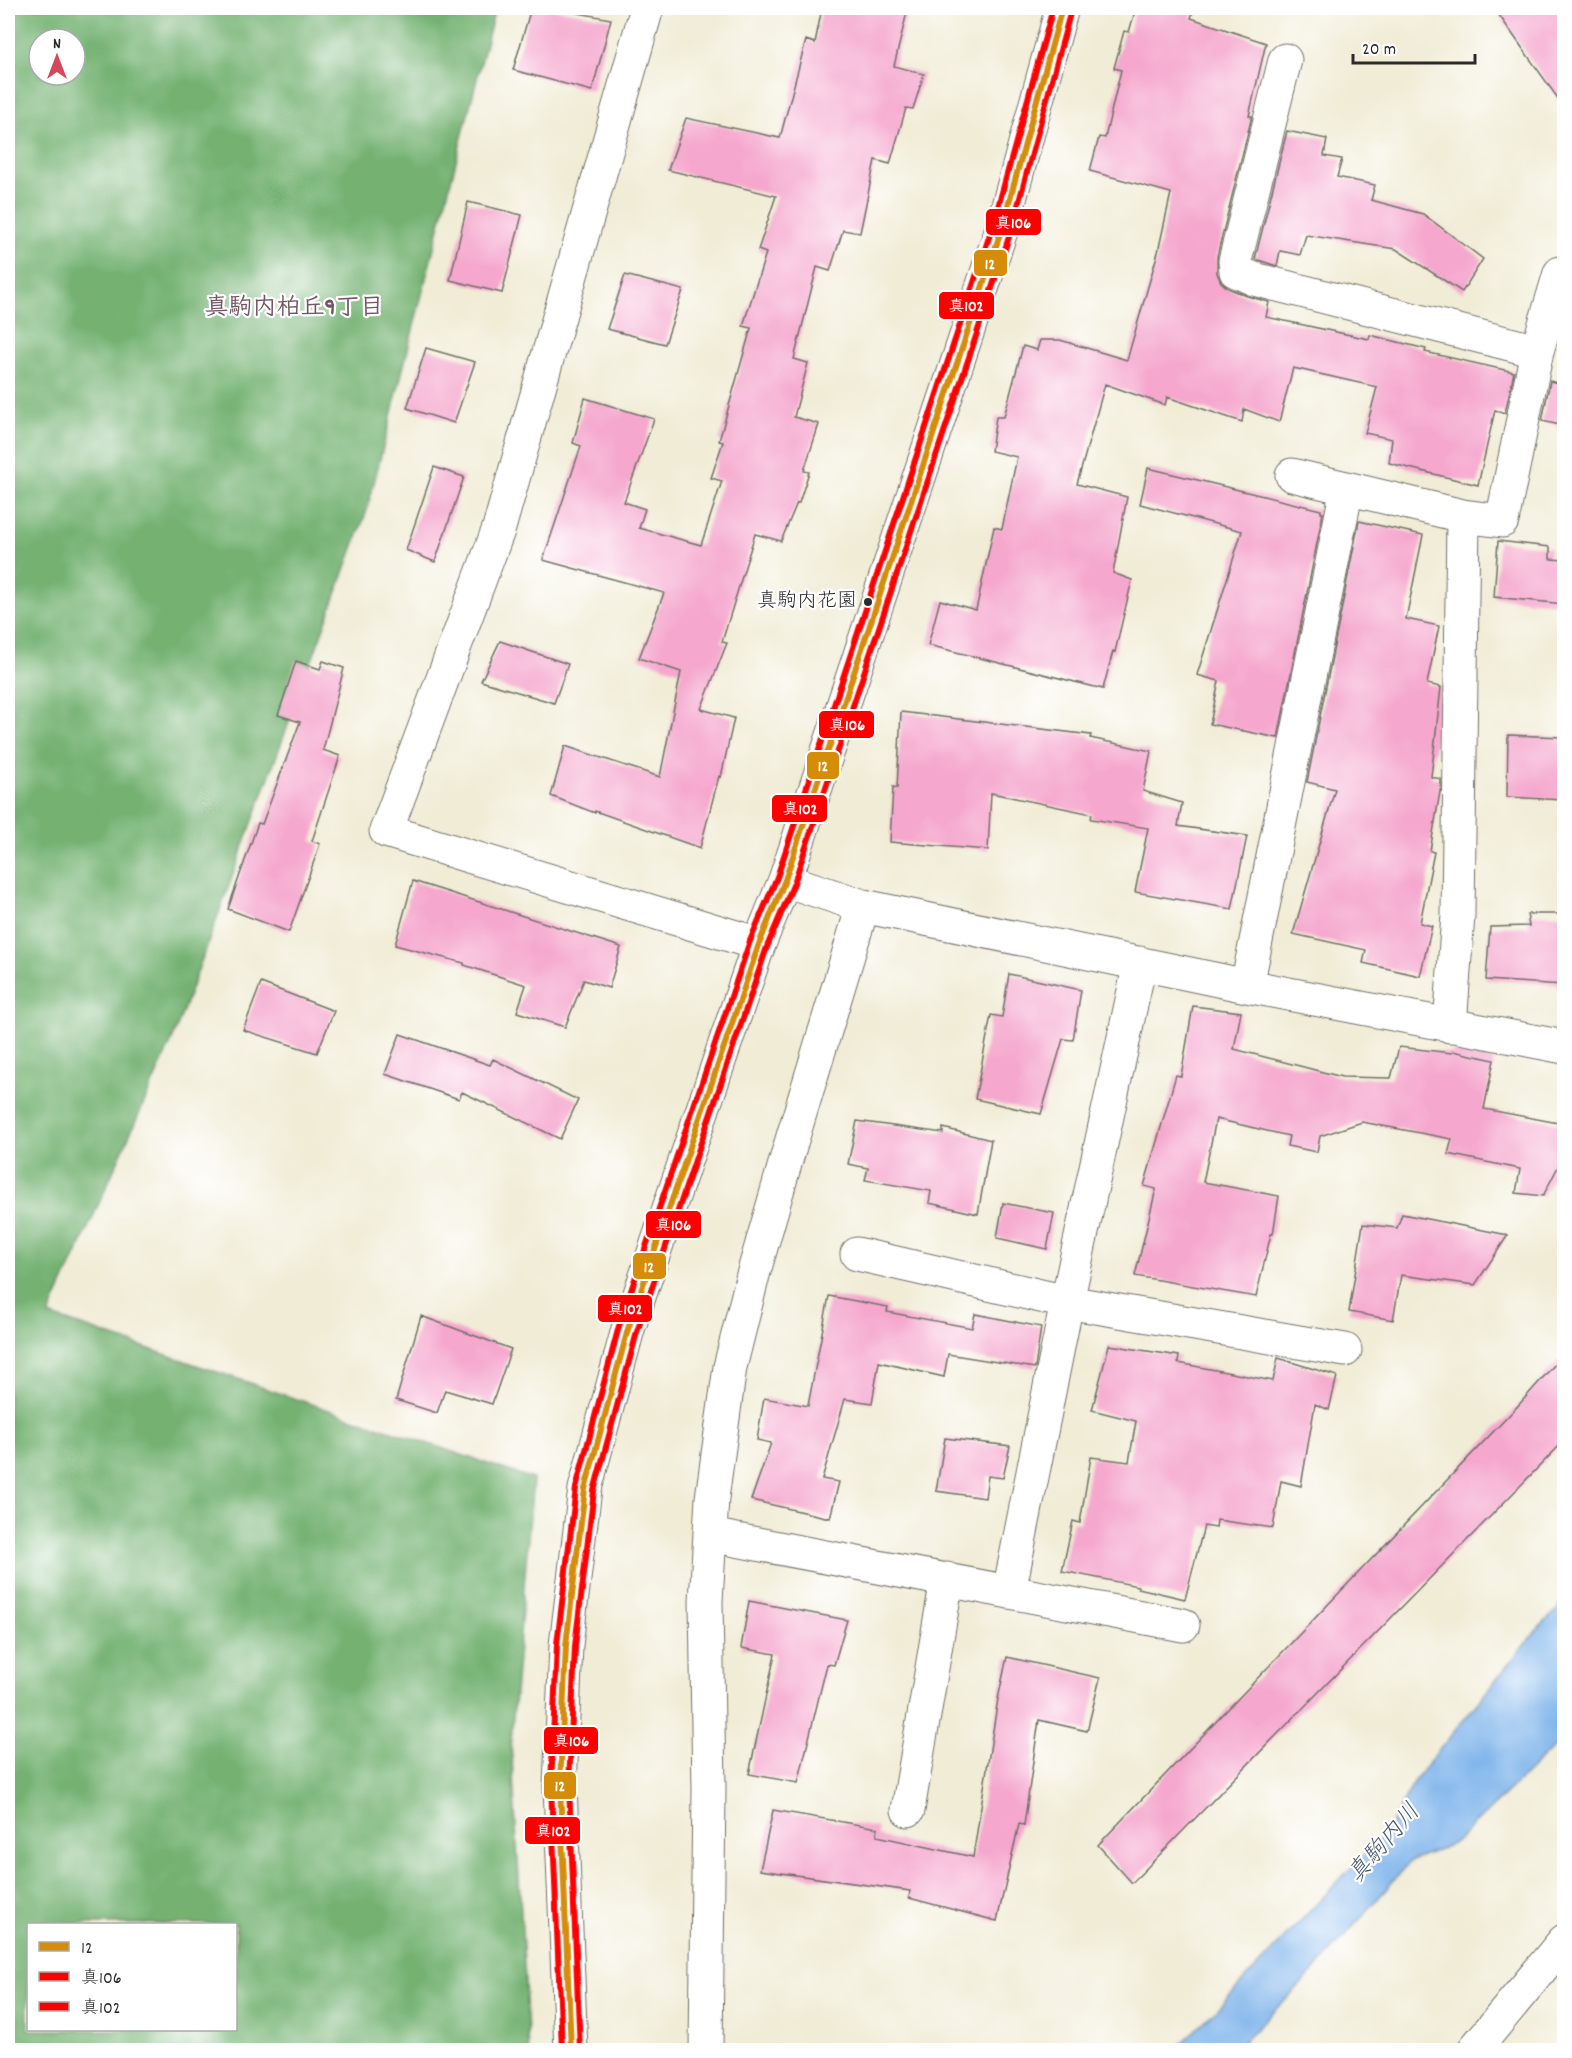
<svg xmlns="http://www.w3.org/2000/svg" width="1572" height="2058" viewBox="0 0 1572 2058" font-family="Dekko,'Klee One',sans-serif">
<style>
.forest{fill:#74b272;stroke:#506e4e;stroke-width:1.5;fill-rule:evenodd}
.water{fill:#7db3eb;stroke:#546f8b;stroke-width:1.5}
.building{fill:#f5a7ce}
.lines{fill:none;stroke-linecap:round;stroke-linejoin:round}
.street-casing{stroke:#706f67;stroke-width:35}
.secondary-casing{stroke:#706f67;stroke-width:35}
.highway-casing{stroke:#706f67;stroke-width:35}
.street{stroke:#fff;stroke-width:33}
.secondary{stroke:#fff;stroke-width:33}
.highway{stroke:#fff;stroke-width:33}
.bus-1-casing{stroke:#fff;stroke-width:10}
.bus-2-casing{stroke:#fff;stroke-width:10}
.bus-3-casing{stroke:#fff;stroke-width:10}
.bus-1{stroke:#d58d09;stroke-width:6}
.bus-2{stroke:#f00;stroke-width:6}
.bus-3{stroke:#f00;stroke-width:6}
.bus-dot{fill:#2b2b2b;stroke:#fff;stroke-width:2}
.labels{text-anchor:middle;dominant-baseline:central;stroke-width:4.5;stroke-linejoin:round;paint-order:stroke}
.bus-label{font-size:20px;fill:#2b2b2b;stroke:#fff;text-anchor:end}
.neighbourhood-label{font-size:24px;font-weight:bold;fill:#725664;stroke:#fff}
.water-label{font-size:24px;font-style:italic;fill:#485b6e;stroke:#fff}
.line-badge{stroke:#fff;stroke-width:2}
.badge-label{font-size:16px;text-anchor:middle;font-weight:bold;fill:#fff}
</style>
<rect width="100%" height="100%" fill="#fff"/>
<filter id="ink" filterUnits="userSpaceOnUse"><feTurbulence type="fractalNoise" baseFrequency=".0167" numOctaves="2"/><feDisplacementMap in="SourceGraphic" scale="12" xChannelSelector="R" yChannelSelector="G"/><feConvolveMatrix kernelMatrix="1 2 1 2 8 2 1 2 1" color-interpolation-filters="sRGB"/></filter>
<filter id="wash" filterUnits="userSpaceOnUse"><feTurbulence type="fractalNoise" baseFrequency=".008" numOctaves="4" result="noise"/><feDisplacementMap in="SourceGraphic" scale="24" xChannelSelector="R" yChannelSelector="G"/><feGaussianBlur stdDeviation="1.35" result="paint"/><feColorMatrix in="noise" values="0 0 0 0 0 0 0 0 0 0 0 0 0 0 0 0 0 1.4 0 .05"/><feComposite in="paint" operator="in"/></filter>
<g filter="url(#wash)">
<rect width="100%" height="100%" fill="#f1ecd6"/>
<!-- forest -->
<path class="forest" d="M 8,8 L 495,8 L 367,510 L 173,1038 L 49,1315 L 533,1479 L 511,1741 L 529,2050 L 8,2050 ZM 39,39 L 75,39 L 75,75 L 39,75 ZM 28,1924 L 236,1924 L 236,2030 L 28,2030 Z"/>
<!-- water -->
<path class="water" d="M 1564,1603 L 1564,1733 L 1556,1745 L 1455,1843 L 1412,1860 L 1314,1971 L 1235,2050 L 1174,2050 L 1213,2013 L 1388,1829 L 1418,1776 L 1535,1632 Z"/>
<g id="blocks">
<!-- building -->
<path class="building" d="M 531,8 L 551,8 L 611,19 L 592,91 L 513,70 Z
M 822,8 L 908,8 L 894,66 L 924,74 L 913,109 L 906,108 L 890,164 L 875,160 L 860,233 L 843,230 L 830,271 L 817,267 L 794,359 L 808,363 L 794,417 L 819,424 L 804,471 L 809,472 L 799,503 L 797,503 L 781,541 L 755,534 L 722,642 L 727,643 L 701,709 L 734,718 L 721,777 L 719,776 L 700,848 L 595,811 L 595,813 L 551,796 L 565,746 L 660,777 L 681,672 L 639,658 L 664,593 L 543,560 L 581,446 L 573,443 L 585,398 L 654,419 L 624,502 L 645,509 L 639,528 L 701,545 L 722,481 L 711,478 L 723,442 L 719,441 L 751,328 L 743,326 L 766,253 L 758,250 L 776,196 L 668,170 L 686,118 L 780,138 L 806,40 L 815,43 Z
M 1136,8 L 1194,8 L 1191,18 L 1266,43 L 1249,116 L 1252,116 L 1217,256 L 1217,273 L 1221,282 L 1228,288 L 1247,296 L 1269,302 L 1266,317 L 1369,339 L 1370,335 L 1426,349 L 1425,352 L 1514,372 L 1505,413 L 1495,410 L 1478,485 L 1389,463 L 1392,439 L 1365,433 L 1377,387 L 1293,368 L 1279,422 L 1244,409 L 1242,422 L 1167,397 L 1165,405 L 1105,384 L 1077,484 L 1127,497 L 1113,573 L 1132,580 L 1115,652 L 1113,651 L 1103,689 L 928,645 L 940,600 L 976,610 L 994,527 L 1002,529 L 1017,457 L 991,451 L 996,417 L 1004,417 L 1023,346 L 1037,350 L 1040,340 L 1060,340 L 1127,360 L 1158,252 L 1171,193 L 1090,171 L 1099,137 L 1105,138 L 1121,70 L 1114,68 L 1124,31 L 1129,32 Z
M 1494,8 L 1564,8 L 1564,107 Z
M 1287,131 L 1327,139 L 1324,156 L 1342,159 L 1337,177 L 1375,185 L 1371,200 L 1423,214 L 1483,259 L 1462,292 L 1396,249 L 1306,235 L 1300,255 L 1280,251 L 1277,266 L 1255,259 Z
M 468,202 L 522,215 L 502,293 L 450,280 Z
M 625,275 L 683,290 L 665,344 L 607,329 Z
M 426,348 L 475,362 L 454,423 L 407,408 Z
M 1550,381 L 1564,385 L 1564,426 L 1542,421 Z
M 434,467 L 464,477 L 435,562 L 406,550 Z
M 1148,468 L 1321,510 L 1321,513 L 1323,513 L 1278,738 L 1210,724 L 1219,681 L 1197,675 L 1242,531 L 1140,504 Z
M 1359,521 L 1423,535 L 1406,619 L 1439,626 L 1427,684 L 1441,687 L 1431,777 L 1441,779 L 1441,786 L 1430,851 L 1434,852 L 1420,923 L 1432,926 L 1420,976 L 1363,963 L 1366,950 L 1293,934 L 1335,789 L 1307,782 Z
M 1498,541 L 1550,547 L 1550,559 L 1564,560 L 1564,604 L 1494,597 Z
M 500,641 L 568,664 L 554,703 L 481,681 Z
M 296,661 L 320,669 L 323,661 L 344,668 L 323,750 L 340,756 L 312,841 L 320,844 L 289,932 L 228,909 L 258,823 L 262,824 L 300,722 L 278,715 Z
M 901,712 L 1091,735 L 1090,738 L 1151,751 L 1143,791 L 1182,803 L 1178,826 L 1247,836 L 1232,909 L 1135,892 L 1148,828 L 1091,819 L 1092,814 L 991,793 L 988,850 L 890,842 L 893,787 L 897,788 Z
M 1508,735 L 1564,737 L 1564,800 L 1507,797 Z
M 413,881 L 621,947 L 609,988 L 584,980 L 565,1027 L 517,1012 L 526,985 L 464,965 L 464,963 L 395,945 Z
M 1527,914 L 1564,914 L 1564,985 L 1486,980 L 1490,927 L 1529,926 Z
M 1009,974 L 1081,990 L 1073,1040 L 1063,1039 L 1041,1114 L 975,1099 L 991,1015 L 1002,1017 Z
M 261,983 L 334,1011 L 317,1053 L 243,1030 Z
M 1193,1006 L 1241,1012 L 1234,1049 L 1342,1077 L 1391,1078 L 1399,1047 L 1452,1053 L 1453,1051 L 1494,1060 L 1484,1109 L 1564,1124 L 1564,1155 L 1543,1196 L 1516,1193 L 1520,1169 L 1448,1154 L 1452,1139 L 1362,1122 L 1320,1136 L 1317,1152 L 1287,1146 L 1289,1136 L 1216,1119 L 1203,1182 L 1279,1196 L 1273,1234 L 1271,1234 L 1256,1297 L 1135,1276 L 1156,1189 L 1144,1186 L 1176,1075 L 1181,1076 Z
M 400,1034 L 490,1065 L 493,1059 L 578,1100 L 560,1139 L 462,1092 L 459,1099 L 385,1074 Z
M 857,1121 L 943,1133 L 943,1128 L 991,1140 L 978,1214 L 929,1203 L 931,1191 L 865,1180 L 868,1168 L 848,1164 Z
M 1003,1203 L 1054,1213 L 1047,1249 L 997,1238 Z
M 1402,1214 L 1508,1235 L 1475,1285 L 1401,1275 L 1393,1320 L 1349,1312 L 1363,1224 L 1397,1228 Z
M 829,1296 L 888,1307 L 887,1312 L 972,1328 L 975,1314 L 1041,1327 L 1035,1368 L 948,1354 L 944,1377 L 879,1362 L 872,1403 L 845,1399 L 822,1479 L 839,1482 L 830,1518 L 751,1500 L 771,1443 L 757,1440 L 764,1398 L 808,1406 Z
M 421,1316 L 511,1349 L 492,1404 L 445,1390 L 437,1413 L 396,1400 Z
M 1109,1345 L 1179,1356 L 1178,1363 L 1273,1381 L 1278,1358 L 1337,1376 L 1329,1410 L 1315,1404 L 1301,1486 L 1281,1481 L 1273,1528 L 1217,1520 L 1216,1528 L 1204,1526 L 1185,1599 L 1138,1588 L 1138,1586 L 1062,1571 L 1073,1521 L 1080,1523 L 1091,1457 L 1129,1462 L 1136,1421 L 1092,1410 Z
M 1564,1354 L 1564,1441 L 1132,1883 L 1098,1845 L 1515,1409 Z
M 945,1438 L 1010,1446 L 1003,1478 L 988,1476 L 985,1498 L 936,1491 Z
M 749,1601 L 847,1620 L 834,1665 L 827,1664 L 798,1783 L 749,1774 L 775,1654 L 741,1648 Z
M 1007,1657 L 1100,1678 L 1087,1731 L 1039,1720 L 1024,1825 L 1019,1824 L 997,1921 L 909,1898 L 910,1891 L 760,1870 L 773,1810 L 878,1828 L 877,1836 L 973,1857 L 998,1699 Z"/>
</g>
</g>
<g filter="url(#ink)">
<use href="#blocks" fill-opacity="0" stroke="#706f67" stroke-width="1.5"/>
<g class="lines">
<defs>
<path id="street" d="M 647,8 L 499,528 L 386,831 L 759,944
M 1285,60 L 1235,261 L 1236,271 L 1254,279 L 1537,351 L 1560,273 L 1564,277
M 1292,475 L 1463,516 L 1502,521 L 1537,351
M 785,880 L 863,906 L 1247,986 L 1564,1047
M 1247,986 L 1347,488
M 1450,1026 L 1458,915 L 1463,516
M 857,1254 L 1067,1302 L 1345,1350
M 710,1535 L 1183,1625
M 1009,1592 L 1067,1302 L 1140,963
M 908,1810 L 947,1579
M 706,2050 L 709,1789 L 706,1601 L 712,1498 L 730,1367 L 753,1275 L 791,1143 L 863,906"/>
<path id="secondary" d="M 1474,2050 L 1564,1941"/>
<path id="highway" d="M 571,2050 L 560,1786 L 566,1645 L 585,1489 L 628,1329 L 759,944 L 785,880 L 1002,228 L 1062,8"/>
</defs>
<!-- street casing -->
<use href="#street" class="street-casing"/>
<!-- secondary casing -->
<use href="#secondary" class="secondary-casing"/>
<!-- highway casing -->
<use href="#highway" class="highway-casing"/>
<!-- street -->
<use href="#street" class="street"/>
<!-- secondary -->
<use href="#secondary" class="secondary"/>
<!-- highway -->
<use href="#highway" class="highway"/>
<defs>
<path id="bus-1" d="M 571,2050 L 560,1786 L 566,1645 L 585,1489 L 628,1329 L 759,944 L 785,880 L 1002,228 L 1062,8"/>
<path id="bus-2" d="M 580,2050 L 569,1786 L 575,1646 L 594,1491 L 637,1332 L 767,947 L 794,883 L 1011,231 L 1071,10"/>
<path id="bus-3" d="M 562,2050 L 551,1786 L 557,1644 L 576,1488 L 619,1326 L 750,941 L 777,877 L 993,225 L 1053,8"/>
</defs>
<!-- bus-1 casing -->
<use href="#bus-1" class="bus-1-casing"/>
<!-- bus-2 casing -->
<use href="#bus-2" class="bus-2-casing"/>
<!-- bus-3 casing -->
<use href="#bus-3" class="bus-3-casing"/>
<!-- bus-1 -->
<use href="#bus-1" class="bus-1"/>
<!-- bus-2 -->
<use href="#bus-2" class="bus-2"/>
<!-- bus-3 -->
<use href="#bus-3" class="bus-3"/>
</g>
</g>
<!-- markers -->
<circle class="bus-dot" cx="868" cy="602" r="5"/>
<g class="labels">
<!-- bus labels -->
<g class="bus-label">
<text x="857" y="602">真駒内花園</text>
</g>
<!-- neighbourhood labels -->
<g class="neighbourhood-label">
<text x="294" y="309">真駒内柏丘9丁目</text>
</g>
<!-- water labels -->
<g class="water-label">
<text transform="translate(1385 1844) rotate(-49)">真駒内川</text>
</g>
</g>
<g class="line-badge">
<rect x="985" y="208" width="57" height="28" rx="6" fill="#f00"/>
<rect x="973" y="249" width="35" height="28" rx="6" fill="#d58d09"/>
<rect x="938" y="291" width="57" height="29" rx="6" fill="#f00"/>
<rect x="818" y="710" width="57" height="29" rx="6" fill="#f00"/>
<rect x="806" y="751" width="34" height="29" rx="6" fill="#d58d09"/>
<rect x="771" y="794" width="57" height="29" rx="6" fill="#f00"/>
<rect x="645" y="1210" width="57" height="29" rx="6" fill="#f00"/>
<rect x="632" y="1252" width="35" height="28" rx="6" fill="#d58d09"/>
<rect x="597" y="1294" width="56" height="29" rx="6" fill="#f00"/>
<rect x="543" y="1726" width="56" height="29" rx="6" fill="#f00"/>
<rect x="543" y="1771" width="34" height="29" rx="6" fill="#d58d09"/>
<rect x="524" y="1816" width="57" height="29" rx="6" fill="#f00"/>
</g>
<g class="badge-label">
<text x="1013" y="228">真106</text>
<text x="990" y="269">12</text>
<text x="966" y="311">真102</text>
<text x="847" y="730">真106</text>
<text x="823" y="771">12</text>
<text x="800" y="814">真102</text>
<text x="673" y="1230">真106</text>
<text x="649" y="1272">12</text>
<text x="625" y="1314">真102</text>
<text x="571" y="1746">真106</text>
<text x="560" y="1791">12</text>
<text x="553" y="1836">真102</text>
</g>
<!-- margin -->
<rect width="1572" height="2058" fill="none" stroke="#fff" stroke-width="30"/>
<!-- legend -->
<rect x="27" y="1923" width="210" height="108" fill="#ffffff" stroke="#aaaaaa" stroke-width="1.5"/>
<rect x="39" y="1942" width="30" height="9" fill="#d58d09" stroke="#aaaaaa" stroke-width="1.5"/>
<text x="81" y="1953" font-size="18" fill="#2b2b2b">12</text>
<rect x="39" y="1972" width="30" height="9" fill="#ff0000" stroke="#aaaaaa" stroke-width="1.5"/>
<text x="81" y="1983" font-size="18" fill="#2b2b2b">真106</text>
<rect x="39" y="2002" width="30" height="9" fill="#ff0000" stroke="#aaaaaa" stroke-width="1.5"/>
<text x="81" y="2013" font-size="18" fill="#2b2b2b">真102</text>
<!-- north arrow -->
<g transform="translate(57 57)"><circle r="28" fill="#ffffff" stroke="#aaaaaa" stroke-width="1.5"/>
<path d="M0-4.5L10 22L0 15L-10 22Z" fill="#d1495b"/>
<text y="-9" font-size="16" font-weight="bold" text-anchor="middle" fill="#2b2b2b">N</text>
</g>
<!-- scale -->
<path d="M1353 54v9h122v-9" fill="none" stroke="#2b2b2b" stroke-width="3"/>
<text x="1362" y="54" font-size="18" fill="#2b2b2b" stroke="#ffffff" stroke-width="4.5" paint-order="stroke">20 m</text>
</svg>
